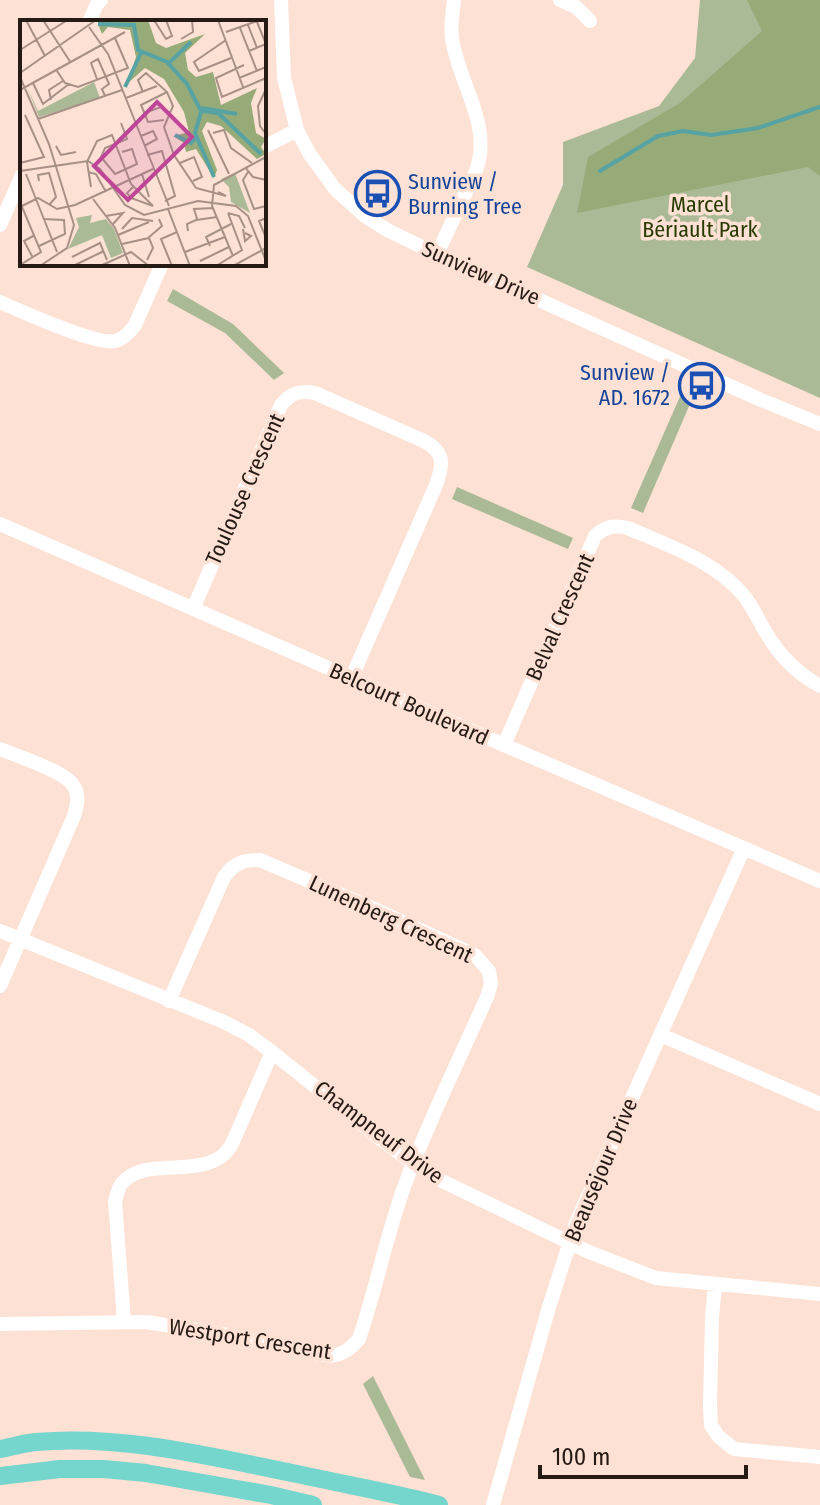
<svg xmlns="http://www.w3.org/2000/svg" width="820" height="1505" viewBox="0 0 820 1505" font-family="'Fira Sans Condensed',sans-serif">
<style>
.green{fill:#abba96}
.forest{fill:#96ab77}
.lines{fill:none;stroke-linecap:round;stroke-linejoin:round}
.stream{stroke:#57a3a4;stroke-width:4}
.minor{stroke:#fff;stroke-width:14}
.major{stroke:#74d6cd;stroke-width:18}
.labels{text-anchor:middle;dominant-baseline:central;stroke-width:7;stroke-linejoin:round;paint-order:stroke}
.transit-label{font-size:22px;fill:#164399;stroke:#fde1d4;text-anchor:start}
.park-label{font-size:22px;fill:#293b00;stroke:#fde1d4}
.street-label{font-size:22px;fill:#261a14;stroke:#fde1d4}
.inset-river{fill:none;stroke:#57a3a4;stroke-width:4}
.inset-road{fill:none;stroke:#a79187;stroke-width:2}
.view{fill:#be4598;fill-opacity:0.15;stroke:#be4598;stroke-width:4}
.inset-edge{fill:none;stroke:#261a14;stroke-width:4}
</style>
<rect width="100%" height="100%" fill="#fde1d4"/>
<!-- green -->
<path class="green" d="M 700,0 L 780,0 L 820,21 L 820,398 L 527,267 L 563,185 L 563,142 L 659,106 L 695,58 Z
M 173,289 L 233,324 L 284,373 L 274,380 L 225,333 L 167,301 Z
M 682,392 L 693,397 L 643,513 L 631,508 Z
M 457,487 L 573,538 L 568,549 L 452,499 Z
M 373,1376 L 425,1480 L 410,1477 L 363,1384 Z"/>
<!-- forest -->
<path class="forest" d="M 747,0 L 820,0 L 820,176 L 808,167 L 577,213 L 588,157 L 680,103 L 762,31 Z"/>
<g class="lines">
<!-- stream -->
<path class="stream" d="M 600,171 L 658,136 L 683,131 L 711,135 L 758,128 L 820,107"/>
<!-- minor -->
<path class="minor" d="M 281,0 L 284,78 L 297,130 L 309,153 L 335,189 L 365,216 L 389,231 L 437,254 L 759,399 L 820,424
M 560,0 L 576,7 L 590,21
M 89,22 L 97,4 L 101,0
M 264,147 L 297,130
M 0,225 L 22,175
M 437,254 L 476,171 C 493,124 458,83 452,38 C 450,25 453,12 454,0
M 0,302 C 21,311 95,345 115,341 C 124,339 130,332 135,325 L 162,264
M 0,524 L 504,745 L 820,881
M 193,609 L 281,405 C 291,393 300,390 315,393 L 424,441 C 446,453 443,465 436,485 L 351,679
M 504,745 L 595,536 C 606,526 613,525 628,528 C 669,546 716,561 745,597 C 756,612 763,630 774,645 C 786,662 802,676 820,686
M 0,749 C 17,756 64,771 73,785 C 80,794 77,806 74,816 L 0,986
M 0,931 L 224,1022 L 249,1035 L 272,1052 L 383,1141 L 414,1164 L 440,1180 L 589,1252 L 656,1278 L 820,1294
M 661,1035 L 820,1104
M 715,1285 L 712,1317 L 710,1407 L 711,1425 L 718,1436 L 734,1449 L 820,1457
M 124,1321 L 115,1201 C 117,1195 118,1188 122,1183 C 147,1153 210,1184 232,1144 L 272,1052
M 0,1324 L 146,1322 L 228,1335 L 329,1356 C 343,1355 350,1349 359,1339 C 376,1289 386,1237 404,1187 C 428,1122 459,1060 487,997 L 491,984 L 489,971 L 475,955 L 379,911 L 260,860 C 243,860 234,863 224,877 L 169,1001
M 493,1505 L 549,1307 L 576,1223 L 744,848"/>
<!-- major -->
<path class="major" d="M 0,1449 C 12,1447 24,1443 36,1442 C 123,1434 217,1458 302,1475 C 347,1485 394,1493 439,1505
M 0,1476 L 60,1469 L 104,1469 L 146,1473 L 271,1495 L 313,1505"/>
</g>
<!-- icons -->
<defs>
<symbol id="bus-ring" viewBox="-11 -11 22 22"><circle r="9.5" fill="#fde1d4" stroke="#1a4fb4" stroke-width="1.5"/><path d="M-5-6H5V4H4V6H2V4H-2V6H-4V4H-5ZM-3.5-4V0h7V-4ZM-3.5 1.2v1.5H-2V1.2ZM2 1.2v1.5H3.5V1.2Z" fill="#1a4fb4"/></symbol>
</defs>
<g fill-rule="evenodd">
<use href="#bus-ring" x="352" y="168" width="51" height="51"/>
<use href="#bus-ring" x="676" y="360" width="51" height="51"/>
</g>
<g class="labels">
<!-- transit labels -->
<g class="transit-label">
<text x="408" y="181">Sunview /<tspan x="408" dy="25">Burning Tree</tspan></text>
<text x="670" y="372" text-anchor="end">Sunview /<tspan x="670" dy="25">AD. 1672</tspan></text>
</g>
<!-- park labels -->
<g class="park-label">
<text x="700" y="204">Marcel<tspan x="700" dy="25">Bériault Park</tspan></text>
</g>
<!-- street labels -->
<g class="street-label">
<text transform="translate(481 273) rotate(24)">Sunview Drive</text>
<text transform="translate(245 489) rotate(-66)">Toulouse Crescent</text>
<text transform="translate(560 617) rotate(-66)">Belval Crescent</text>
<text transform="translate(409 704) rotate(24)">Belcourt Boulevard</text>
<text transform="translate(391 919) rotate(25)">Lunenberg Crescent</text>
<text transform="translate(379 1132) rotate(37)">Champneuf Drive</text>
<text transform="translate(601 1170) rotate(-67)">Beauséjour Drive</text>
<text transform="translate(250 1339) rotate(9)">Westport Crescent</text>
</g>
</g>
<!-- overview -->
<g transform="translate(20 20)">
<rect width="246" height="246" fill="#fde1d4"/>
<path d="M 74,62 L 80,78 L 19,97 L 7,67 L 18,91 ZM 215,153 L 230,193 L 211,182 L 209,167 L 201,159 ZM 72,195 L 70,203 L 86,199 L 94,209 L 103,233 L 91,238 L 82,215 L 48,229 L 59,207 L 56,198 Z" fill="#abba96"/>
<path d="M 91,0 L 128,0 L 136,23 L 146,28 L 185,14 L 165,33 L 168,50 L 176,57 L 193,52 L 201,85 L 237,68 L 231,83 L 236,113 L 246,119 L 241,127 L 246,134 L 237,139 L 201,106 L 187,102 L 182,111 L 197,150 L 194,158 L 176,129 L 166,132 L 164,123 L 153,116 L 169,112 L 164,92 L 144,59 L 125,48 L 107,64 L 116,37 L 110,10 L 88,7 L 82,14 L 78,4 Z" fill="#96ab77"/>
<path class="inset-river" d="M 78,4 L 114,5 L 118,30 L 147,42 L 167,64 L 181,91 L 198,93 L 241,134M 150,42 L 171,22M 105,67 L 121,33M 182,88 L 217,94M 181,92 L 175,113 L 194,157M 155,115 L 171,123 L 177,116"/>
<path class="inset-road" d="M 6,0 L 25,36M 23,0 L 51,43M 134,0 L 146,19 L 152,16 L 146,0M 198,0 L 223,67M 228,5 L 237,28M 69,7 L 88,34 L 149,186M 220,8 L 237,51M 206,12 L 240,0M 161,19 L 173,12 L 172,0M 206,20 L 174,42 L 179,51 L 211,38M 0,30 L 46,1M 229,31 L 246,24 L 237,2M 224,45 L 196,58 L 202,77 L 246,58M 37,51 L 45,63 L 58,67 L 108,48 L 95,18M 0,53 L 76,0M 0,57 L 29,124 L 54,205 L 47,228 L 20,246M 219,58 L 246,47M 77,59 L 71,43 L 78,39 L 89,64 L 82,69 L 85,76M 13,63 L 23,84 L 49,64M 246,69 L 238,86 L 240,106 L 246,114M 0,70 L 105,12M 123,72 L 118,60 L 126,53 L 147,72 L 153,86 L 144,107 L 154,135 L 176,168 L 206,176 L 198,172M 106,78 L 137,66M 31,80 L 29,70 L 43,61M 124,93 L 141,87 L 150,93M 18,99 L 102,70M 144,100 L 128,102 L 121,85 L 147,72M 101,103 L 107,119 L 85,128 L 81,137 L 95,154 L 117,144 L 112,129 L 102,132M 188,110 L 209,154M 193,113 L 204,110 L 211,128 L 232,143M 121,116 L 133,111 L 137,119 L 124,126M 36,126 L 41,135 L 56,132M 127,135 L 142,131 L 155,176 L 145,181M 0,143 L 24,137 L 5,95M 160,143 L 174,137 L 182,157 L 173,161M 225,147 L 233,157 L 246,160M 0,151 L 68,141 L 80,149 L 105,185 L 124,195 L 178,181 L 216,186 L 228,196 L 246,241M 68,152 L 76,154 L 86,172M 228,152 L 223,160 L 234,189 L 246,186M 6,154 L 37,232M 122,154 L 129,177M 19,161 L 18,155 L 29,153 L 36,177 L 29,185M 71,167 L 67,142 L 77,121 L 92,115 L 111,164 L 133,186 L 111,178 L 107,173 L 113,167M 73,179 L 95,208 L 110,246M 0,182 L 21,232 L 0,245M 0,187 L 18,178 L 37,189 L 55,185 L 133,149M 148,189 L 170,246M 208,193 L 219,196 L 225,208M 86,196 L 103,193 L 93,204M 246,198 L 239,201 L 246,218M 177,199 L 174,189 L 193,188M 102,209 L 112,198 L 133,201M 223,209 L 225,221 L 231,216 L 225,213M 168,211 L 167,204 L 176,200 L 197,197M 98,215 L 129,202M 128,218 L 142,206 L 139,199M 102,224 L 129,218 L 133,228 L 127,240M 19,226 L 45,214 L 44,200 L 23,199M 190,226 L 186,217 L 211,204M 165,232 L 205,217M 213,236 L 192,186 L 194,165 L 246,137M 52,237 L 80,223 L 87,240M 13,238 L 4,221 L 15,215M 180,241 L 209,227M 55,245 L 84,231M 80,246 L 111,232 L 129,246M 152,246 L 141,219 L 157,212M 196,246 L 222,230 L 208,193M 213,246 L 246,228"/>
<path class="view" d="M 137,82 L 172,117 L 108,180 L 74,146 Z"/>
<rect width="246" height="246" class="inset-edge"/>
</g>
<!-- scale -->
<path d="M540 1465v12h206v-12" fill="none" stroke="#261a14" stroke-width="4"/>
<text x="552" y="1465" font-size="24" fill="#261a14" stroke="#fde1d4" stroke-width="6" paint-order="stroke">100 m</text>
</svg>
